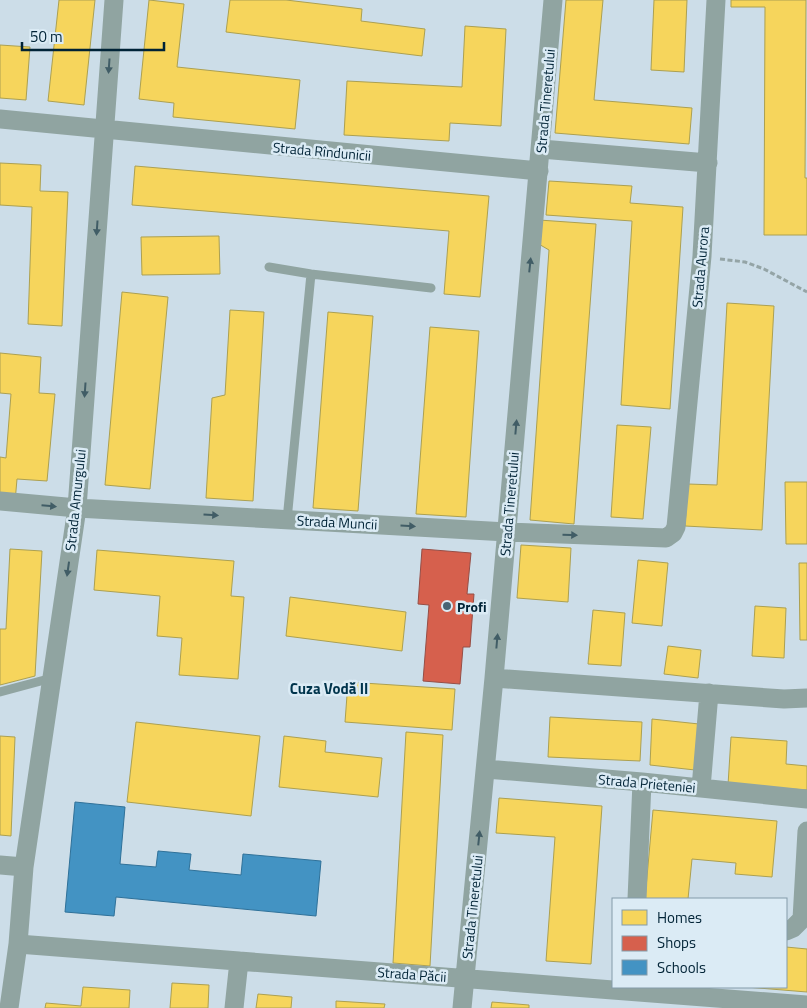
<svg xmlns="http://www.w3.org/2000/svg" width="807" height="1008" viewBox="0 0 807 1008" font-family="'Titillium Web',sans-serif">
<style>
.homes{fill:#f6d55c;stroke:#aca051}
.shops{fill:#d6604d;stroke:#964e46}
.schools{fill:#4393c3;stroke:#2f7199}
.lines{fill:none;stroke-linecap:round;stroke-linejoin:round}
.path{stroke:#94a4a6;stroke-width:3;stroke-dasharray:5 2.5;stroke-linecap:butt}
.service{stroke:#90a4a1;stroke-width:9}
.minor{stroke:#90a4a1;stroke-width:19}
.oneway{fill:#415d66}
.poi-dot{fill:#476474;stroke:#dbebf5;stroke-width:2}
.labels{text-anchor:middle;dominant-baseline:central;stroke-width:5;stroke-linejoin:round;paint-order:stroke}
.street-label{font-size:14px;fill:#002336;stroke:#dbebf5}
.poi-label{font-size:14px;font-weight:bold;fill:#002336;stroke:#dbebf5;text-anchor:start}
.neighbourhood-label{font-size:15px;font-weight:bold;fill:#00344c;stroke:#dbebf5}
</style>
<rect width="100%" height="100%" fill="#ccdde8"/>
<!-- homes -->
<path class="homes" d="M 59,0 L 95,0 L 84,105 L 48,101 Z
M 149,0 L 184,4 L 177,67 L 300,80 L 295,129 L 173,117 L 174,103 L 139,99 Z
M 230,0 L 286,0 L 362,9 L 361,21 L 425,29 L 422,56 L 226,32 Z
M 566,0 L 603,0 L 594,100 L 692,108 L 689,144 L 555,133 Z
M 654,0 L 687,0 L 684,72 L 651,70 Z
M 731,0 L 806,0 L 805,178 L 807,178 L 807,235 L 764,235 L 765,7 L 731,7 Z
M 465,26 L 506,29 L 501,126 L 450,123 L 449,141 L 344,135 L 347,81 L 462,87 Z
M 0,45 L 30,47 L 26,100 L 0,98 Z
M 0,163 L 41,165 L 40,191 L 68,192 L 62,326 L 28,324 L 32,207 L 0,205 Z
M 135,166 L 489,196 L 480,297 L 444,294 L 449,231 L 132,205 Z
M 549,181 L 632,186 L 630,203 L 683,207 L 670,409 L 621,405 L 632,221 L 546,215 Z
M 539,220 L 596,224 L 574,524 L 530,520 L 549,250 L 537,243 Z
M 219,236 L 220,274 L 142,275 L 141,237 Z
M 122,292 L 168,297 L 150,489 L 105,485 Z
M 727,303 L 774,306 L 762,530 L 685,526 L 688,484 L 717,485 Z
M 230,310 L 264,312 L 253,501 L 206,498 L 212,398 L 225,395 Z
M 328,312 L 373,316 L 358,511 L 313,508 Z
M 430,327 L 479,331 L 466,517 L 416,514 Z
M 0,353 L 41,357 L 39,393 L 55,394 L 47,481 L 17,479 L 15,502 L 0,501 L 0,457 L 6,458 L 11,394 L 0,393 Z
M 617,425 L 651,427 L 643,519 L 611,517 Z
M 785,482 L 807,482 L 807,544 L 786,544 Z
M 521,545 L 571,548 L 568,602 L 517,598 Z
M 10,549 L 42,551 L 35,676 L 0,685 L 0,629 L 6,629 Z
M 97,550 L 234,561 L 231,596 L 244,597 L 238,679 L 179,675 L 182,638 L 157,636 L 160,596 L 94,590 Z
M 638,560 L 668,563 L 662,626 L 632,623 Z
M 799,563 L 807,563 L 807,640 L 800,640 Z
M 290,597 L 406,612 L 402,651 L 286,636 Z
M 755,606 L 786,608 L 784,658 L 752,656 Z
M 593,610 L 625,613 L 621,666 L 588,664 Z
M 668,646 L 701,650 L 698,678 L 664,674 Z
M 348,682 L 455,689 L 452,730 L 345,722 Z
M 550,717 L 642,722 L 640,761 L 548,757 Z
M 652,719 L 699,724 L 695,770 L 650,765 Z
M 136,722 L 260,736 L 251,816 L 127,802 Z
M 406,732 L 443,735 L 430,966 L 393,963 Z
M 0,736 L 15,737 L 11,836 L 0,835 Z
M 284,736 L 326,741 L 325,752 L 382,758 L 378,797 L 279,787 Z
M 731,737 L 787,741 L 786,764 L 807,766 L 807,790 L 728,785 Z
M 499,798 L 602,806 L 591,964 L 546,961 L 555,837 L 496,833 Z
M 653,810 L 777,821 L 772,877 L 735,874 L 736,863 L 692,859 L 688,899 L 645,899 Z
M 786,947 L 807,949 L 807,992 L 746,987 L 786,987 Z
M 172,983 L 209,985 L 208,1008 L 170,1008 Z
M 83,987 L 130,990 L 129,1008 L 45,1008 L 46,1003 L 81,1006 Z
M 258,994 L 292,997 L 291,1008 L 256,1008 Z
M 336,1001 L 385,1004 L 384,1008 L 336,1008 Z
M 492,1002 L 529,1005 L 529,1008 L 491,1008 Z"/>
<!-- shops -->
<path class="shops" d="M 422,549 L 471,553 L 467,594 L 474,594 L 470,647 L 463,647 L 460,684 L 423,681 L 429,605 L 418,604 Z"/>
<!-- schools -->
<path class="schools" d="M 75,802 L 125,807 L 120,864 L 156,867 L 158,851 L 191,854 L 189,870 L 241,875 L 243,854 L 321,861 L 316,916 L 116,897 L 114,916 L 65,912 Z"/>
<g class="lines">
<!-- path -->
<path class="path" d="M 720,259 L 745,262 L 764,269 L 807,292"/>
<!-- service -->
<path class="service" d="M 269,267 L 311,274 L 431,288
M 287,520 L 311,274
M 0,692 L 52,678"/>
<!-- minor -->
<path class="minor" d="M 0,119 L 539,171
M 541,149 L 708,163
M 0,501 L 77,508 L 507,532 L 666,538 L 673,533 L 676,527 L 702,256 L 716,0
M 494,678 L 784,699 L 807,698
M 486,769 L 642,782 L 807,799
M 701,788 L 709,693
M 0,865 L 24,867
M 637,899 L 642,782
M 786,931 L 793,928 L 802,919 L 807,831
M 18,944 L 807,1005
M 9,1008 L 18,944 L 24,867 L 77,508 L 114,0
M 234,1008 L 239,961
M 462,1008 L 494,678 L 553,0"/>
</g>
<!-- one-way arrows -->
<defs><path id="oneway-solid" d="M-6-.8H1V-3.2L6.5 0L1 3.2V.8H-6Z" transform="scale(1.25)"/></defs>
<g class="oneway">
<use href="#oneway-solid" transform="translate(109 66) rotate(94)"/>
<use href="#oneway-solid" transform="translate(97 228) rotate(94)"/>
<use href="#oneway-solid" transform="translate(530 265) rotate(-84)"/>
<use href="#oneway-solid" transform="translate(85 390) rotate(94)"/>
<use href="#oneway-solid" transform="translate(516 427) rotate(-85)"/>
<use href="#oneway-solid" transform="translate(49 506) rotate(5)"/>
<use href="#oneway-solid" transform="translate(211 515) rotate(3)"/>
<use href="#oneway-solid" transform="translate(408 526) rotate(3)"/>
<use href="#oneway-solid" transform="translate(570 535) rotate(2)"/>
<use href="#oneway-solid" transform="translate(68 569) rotate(98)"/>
<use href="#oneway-solid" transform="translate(497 641) rotate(-85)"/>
<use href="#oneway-solid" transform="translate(479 838) rotate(-84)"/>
</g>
<!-- markers -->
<circle class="poi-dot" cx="447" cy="606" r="5"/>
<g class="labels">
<!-- street labels -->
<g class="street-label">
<text transform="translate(545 101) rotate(-85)">Strada Tineretului</text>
<text transform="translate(322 151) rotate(5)">Strada Rîndunicii</text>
<text transform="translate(700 267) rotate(-85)">Strada Aurora</text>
<text transform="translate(75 500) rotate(-84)">Strada Amurgului</text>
<text transform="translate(509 504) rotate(-85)">Strada Tineretului</text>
<text transform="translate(337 522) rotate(3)">Strada Muncii</text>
<text transform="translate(647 783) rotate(5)">Strada Prieteniei</text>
<text transform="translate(472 907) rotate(-84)">Strada Tineretului</text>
<text transform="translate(412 974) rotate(4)">Strada Păcii</text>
</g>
<!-- poi labels -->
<g class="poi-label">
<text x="457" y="606">Profi</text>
</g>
<!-- neighbourhood labels -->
<g class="neighbourhood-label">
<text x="329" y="688">Cuza Vodă II</text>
</g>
</g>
<!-- legend -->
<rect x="612" y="898" width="175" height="90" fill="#dbebf5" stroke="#839ba9"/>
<rect x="622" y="910" width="25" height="15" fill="#f6d55c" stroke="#839ba9"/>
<text x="657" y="923" font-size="15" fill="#002336">Homes</text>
<rect x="622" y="936" width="25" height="15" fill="#d6604d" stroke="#839ba9"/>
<text x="657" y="948" font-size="15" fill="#002336">Shops</text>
<rect x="622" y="960" width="25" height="15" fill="#4393c3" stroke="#839ba9"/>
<text x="657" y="973" font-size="15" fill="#002336">Schools</text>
<!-- scale -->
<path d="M22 42v8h142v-8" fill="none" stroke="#002336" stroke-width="2.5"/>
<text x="30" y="42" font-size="15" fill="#002336" stroke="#dbebf5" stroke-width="4" paint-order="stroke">50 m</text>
</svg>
